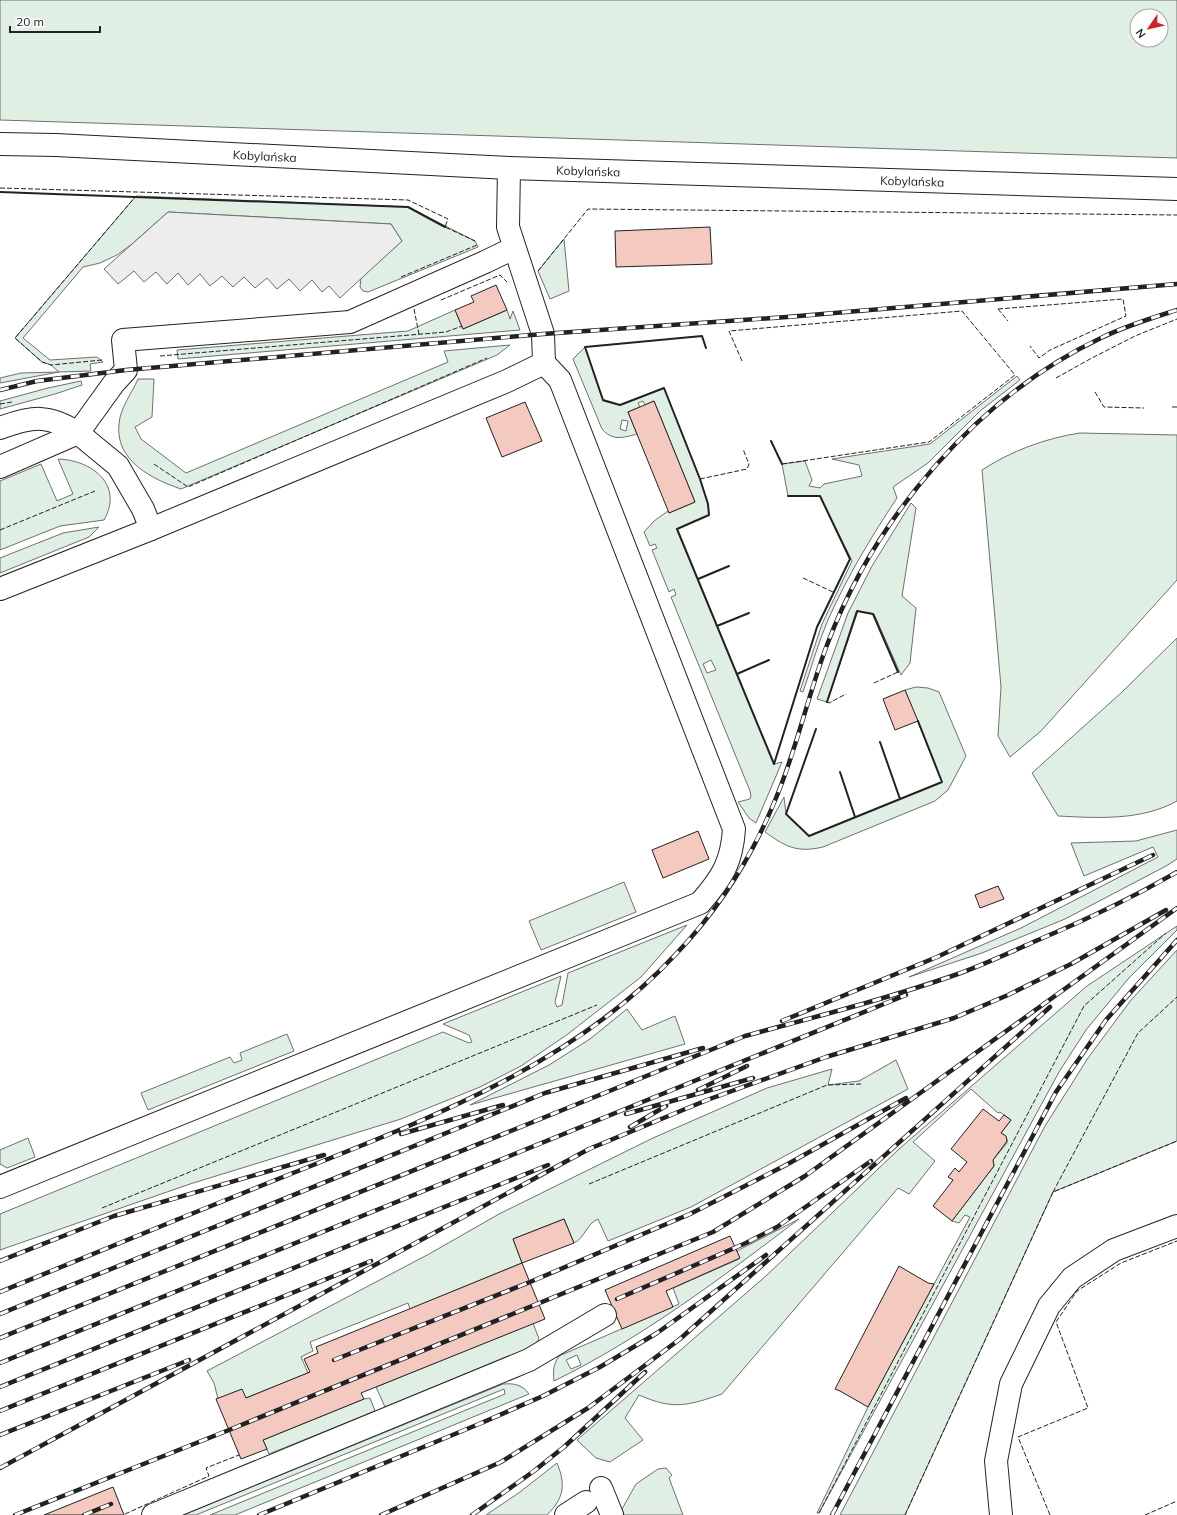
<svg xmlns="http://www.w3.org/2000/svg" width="1177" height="1515" viewBox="0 0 1177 1515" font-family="Mulish,sans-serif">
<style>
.green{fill:#e0efe3;stroke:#6f6f6f;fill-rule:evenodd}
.parking{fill:#ededed;stroke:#6f6f6f}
.building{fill:#f3c9c0;stroke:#222}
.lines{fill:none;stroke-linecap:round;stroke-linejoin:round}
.minor-casing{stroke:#222;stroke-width:24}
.minor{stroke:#fff;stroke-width:22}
.rail-casing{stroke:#222;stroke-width:4.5}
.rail{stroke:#fff;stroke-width:3;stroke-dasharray:9;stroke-linecap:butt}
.fence{stroke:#222;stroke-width:1;stroke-dasharray:5 2;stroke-linecap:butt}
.wall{stroke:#222;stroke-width:2}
.labels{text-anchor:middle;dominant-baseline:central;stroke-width:3;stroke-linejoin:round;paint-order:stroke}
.street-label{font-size:12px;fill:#222;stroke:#fff}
</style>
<rect width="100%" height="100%" fill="#fff"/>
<!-- green -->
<path class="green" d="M 0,0 L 1177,0 L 1177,158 L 0,120 ZM 1137,16 L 1161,16 L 1161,40 L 1137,40 Z
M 136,196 L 408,207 L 475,241 L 478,247 L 368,292 L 363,291 L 360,287 L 361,278 L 402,241 L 391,224 L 168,212 L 132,244 L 117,255 L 100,263 L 83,267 L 23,338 L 50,360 L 97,357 L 103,362 L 90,364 L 91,371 L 59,372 L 0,383 L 0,378 L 21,373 L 59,372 L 51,365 L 42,362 L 15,338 Z
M 564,239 L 569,291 L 550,299 L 538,271 Z
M 455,310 L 463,329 L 507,310 L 510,319 L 513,311 L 520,330 L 178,359 L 177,350 L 408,331 Z
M 510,345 L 497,355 L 181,489 C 152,479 115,461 119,424 C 120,408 132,393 138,379 L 154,379 L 152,417 L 135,427 L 141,439 L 186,473 L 448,362 L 444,351 Z
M 585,347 L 603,401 L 620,405 L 664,388 L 700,479 L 708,504 L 709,515 L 677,529 L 774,764 L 782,762 L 756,823 L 749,818 L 738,802 L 750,799 L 751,796 L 750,791 L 671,597 L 676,595 L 674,589 L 669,592 L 652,550 L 657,548 L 655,544 L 650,546 L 644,532 L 654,521 L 668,511 L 669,513 L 695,502 L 654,401 L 645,405 L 643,401 L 638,403 L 640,407 L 628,412 L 637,434 C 623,438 612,441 602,429 L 573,359 ZM 622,420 L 628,421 L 626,431 L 620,429 ZM 711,660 L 716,670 L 707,673 L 703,664 Z
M 1017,376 L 1020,380 L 980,411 L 928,463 L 893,487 L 897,498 C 871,537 847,577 828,620 C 818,643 811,669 803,692 L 800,691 L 822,624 L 852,561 L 820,496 L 788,496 L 782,464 L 805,461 L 812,480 L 809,486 L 820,488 L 824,484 L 862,476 L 859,465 L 832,459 L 930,444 Z
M 81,381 L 82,385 L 55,394 L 0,409 L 0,401 L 48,388 Z
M 1080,433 L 1177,435 L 1177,580 L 1041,731 L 1010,757 L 998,736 L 1001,687 L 982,470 C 1011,451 1046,438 1080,433 Z
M 58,459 C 92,460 124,485 104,520 L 60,526 L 0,550 L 0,481 L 41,464 L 57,501 L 73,494 Z
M 911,503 L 916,508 L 902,596 L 916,608 L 910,663 L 901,675 L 874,614 L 858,611 L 827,702 L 817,699 L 848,613 L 872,566 Z
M 99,527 L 89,537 L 0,573 L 0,558 L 63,533 Z
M 1177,638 L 1177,801 C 1141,821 1097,818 1058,816 L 1032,773 L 1121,693 Z
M 916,687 L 928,688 L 939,692 L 966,756 L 948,790 L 935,801 L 823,847 C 797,853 786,847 765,832 L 784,797 L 786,814 L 809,836 L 942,782 L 905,690 Z
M 1177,830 L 1177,859 L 1166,866 L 1065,919 L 982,953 L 909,977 L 1021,928 L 1158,857 L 1153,847 L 1084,876 L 1071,843 L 1136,841 Z
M 624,882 L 636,912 L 541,950 L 529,921 Z
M 687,925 L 641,977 L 568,1034 L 521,1066 L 480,1087 L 401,1119 L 190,1184 L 0,1250 L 0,1214 L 443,1032 L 469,1043 L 472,1042 L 469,1035 L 443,1024 L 561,976 L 555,1002 L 557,1007 L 562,1005 L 568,973 Z
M 1177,926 L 1177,930 L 1128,979 L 1086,1030 L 1059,1072 L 819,1513 L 817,1513 L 868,1407 L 970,1217 L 965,1215 L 959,1223 L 952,1221 L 994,1166 L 993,1160 L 1007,1143 L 1007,1139 L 1001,1133 L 1011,1120 L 1000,1112 L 998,1113 L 971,1089 L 913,1142 L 935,1161 L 909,1194 L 898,1188 L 722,1394 C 687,1406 673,1410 639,1395 L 625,1418 L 643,1440 L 610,1462 L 596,1458 L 577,1440 L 767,1275 L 899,1149 L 1087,986 Z
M 1177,950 L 1177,1141 L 1053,1192 L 905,1515 L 840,1515 L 1045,1126 L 1088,1058 L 1131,1000 Z
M 627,1009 L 642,1030 L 675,1016 L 685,1044 L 470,1105 L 549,1065 L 590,1039 Z
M 287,1034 L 294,1051 L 148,1110 L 141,1093 L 230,1057 L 234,1063 L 242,1060 L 240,1053 Z
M 896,1060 L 908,1089 L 691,1207 L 608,1241 L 598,1219 C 586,1224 585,1238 574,1243 L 564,1219 L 513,1239 L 522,1263 L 410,1309 L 408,1303 L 310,1342 L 313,1351 L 301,1357 L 308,1373 L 246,1398 L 218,1399 L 214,1383 L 207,1371 L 429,1254 L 499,1214 L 653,1138 L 767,1088 L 832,1069 L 828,1085 L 859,1081 Z
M 28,1138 L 35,1157 L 7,1168 L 0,1164 L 0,1150 Z
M 799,1219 C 721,1278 642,1338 554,1381 C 553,1371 553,1365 559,1356 L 679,1304 L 673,1288 L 739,1259 L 737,1251 ZM 577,1355 L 581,1365 L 571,1369 L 566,1360 Z
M 533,1323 L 539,1339 L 534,1346 L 385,1407 L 376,1387 Z
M 503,1384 C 514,1383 523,1385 529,1394 L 235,1515 L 210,1515 L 505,1394 L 504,1389 L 196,1515 L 183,1515 Z
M 370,1398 L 375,1411 L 269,1454 L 263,1440 L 364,1399 Z
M 557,1463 C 566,1485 564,1498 547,1515 L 486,1515 L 520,1492 Z
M 666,1468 L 672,1475 L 669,1478 L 683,1515 L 624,1515 L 622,1509 L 636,1484 L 658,1469 Z"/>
<!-- parking -->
<path class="parking" d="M 168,212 L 391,224 L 402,241 L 340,298 L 329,286 L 322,292 L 312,280 L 300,291 L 289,279 L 277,289 L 267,278 L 255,288 L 244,277 L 233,287 L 222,276 L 210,286 L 200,274 L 188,285 L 178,273 L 167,284 L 156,272 L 144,282 L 134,271 L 118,284 L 104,269 Z"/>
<!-- building -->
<path class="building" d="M 710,227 L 712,264 L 616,267 L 615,231 Z
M 496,285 L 507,310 L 463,329 L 455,310 L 474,302 L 471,296 Z
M 654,401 L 695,502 L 669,513 L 628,412 Z
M 525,402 L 542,441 L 502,457 L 486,418 Z
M 905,690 L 918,721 L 895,730 L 883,699 Z
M 698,831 L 709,859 L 663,878 L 652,850 Z
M 998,886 L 1004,899 L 980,908 L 975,895 Z
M 983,1109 L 999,1121 L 1004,1115 L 1011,1120 L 1001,1133 L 1006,1136 L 1007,1141 L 993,1160 L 994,1166 L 952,1221 L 933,1206 L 953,1180 L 948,1177 L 955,1168 L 959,1172 L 967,1162 L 951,1149 Z
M 564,1219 L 574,1243 L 522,1263 L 513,1239 Z
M 730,1236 L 740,1258 L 666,1291 L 673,1307 L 622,1329 L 605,1290 Z
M 522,1263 L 545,1319 L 361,1393 L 364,1399 L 263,1440 L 267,1449 L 241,1459 L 216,1399 L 242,1389 L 246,1398 L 310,1372 L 304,1359 L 318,1353 L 316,1347 Z
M 899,1266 L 928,1283 L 934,1284 L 868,1407 L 840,1391 L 835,1389 Z
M 113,1487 L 124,1515 L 44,1515 Z"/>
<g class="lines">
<defs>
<g id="minor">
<path id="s1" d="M 0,144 L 56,145 L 509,168 L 1177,189"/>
<path d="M 0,428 C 33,416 48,414 78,433 L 114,383 L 126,370 L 123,340 L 350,322 L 485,262 L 514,248"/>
<path d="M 0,467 L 78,433 L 118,466 L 143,509 L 151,529"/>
<path d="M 0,589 L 151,529 L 507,381 L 544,363 L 543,334 L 508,227 L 509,168"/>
<path d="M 0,1187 L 700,903 C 722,878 732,862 734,829 L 560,380 L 544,363"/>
<path d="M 601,1488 L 612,1515"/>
<path d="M 153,1515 L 529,1360 L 605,1315"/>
<path d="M 566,1515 L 586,1502"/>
<path d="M 1001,1515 L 996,1461 L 1011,1384 L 1049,1306 L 1072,1278 L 1114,1250 L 1177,1226"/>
</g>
</defs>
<!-- minor casing -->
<use href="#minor" class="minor-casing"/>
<!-- minor -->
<use href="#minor" class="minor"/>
<defs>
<path id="rail" d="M 0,390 L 37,381 L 126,370 L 543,334 L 787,317 L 1177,284
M 782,1021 L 937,957 L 1153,855
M 698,1090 L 747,1066
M 626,1114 L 753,1078
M 630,1127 L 666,1106
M 401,1134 L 503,1105
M 0,1261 L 114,1216 L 324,1155
M 0,1292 C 93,1254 185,1216 278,1179 C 420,1122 569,1069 676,954 C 718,910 753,855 776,798 C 797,748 808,695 827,645 C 875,517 977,397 1101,338 C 1125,326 1152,318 1177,310
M 617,1299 L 746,1243 L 777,1227 L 871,1161
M 0,1314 L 545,1093 L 703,1048
M 0,1338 L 745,1036 C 815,1017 886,999 955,975 C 983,965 1011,952 1038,940 C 1086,920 1132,898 1177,872
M 334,1360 L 530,1282 L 690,1214 L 786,1165 L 906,1098
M 0,1363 L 906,995
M 0,1387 L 548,1165
M 0,1411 L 371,1261
M 0,1435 L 189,1360
M 0,1468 L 589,1149 L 707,1100 L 826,1057 L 954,1018 L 1008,995 L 1071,964 L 1166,910
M 15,1515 L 229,1430 L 713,1232 L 805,1176 L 1177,908
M 84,1515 L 111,1504
M 259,1515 L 479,1424 L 543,1396 L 600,1367 L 657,1333 L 766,1255
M 381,1515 L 501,1462 L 588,1408 L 680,1339 L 1050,1007
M 472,1515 L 534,1471 L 564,1447 L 645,1372
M 832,1515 L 1056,1092 L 1106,1020 L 1177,940"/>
</defs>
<!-- rail casing -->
<use href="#rail" class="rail-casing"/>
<!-- rail -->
<use href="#rail" class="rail"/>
<!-- fence -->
<path class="fence" d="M 0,188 L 408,200 L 448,219 L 445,227 L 475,241
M 538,271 L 588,209 L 1177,215
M 401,277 L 477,245
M 441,300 L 500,275 L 507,282
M 414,309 L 419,334
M 998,309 L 1123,299 L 1126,316 L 1050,350 L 1039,358 L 1030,346
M 998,309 L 1008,321
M 160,356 L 446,332 L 462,326
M 102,360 L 51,365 L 42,362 L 15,338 L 136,196
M 742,361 L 729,331 L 962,311 L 1015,375 L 929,442 L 782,464
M 1056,378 L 1090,359 L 1135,336 L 1177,319
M 1095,392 L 1104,407 L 1144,408
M 0,404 L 12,402
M 1172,407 L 1177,407
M 154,464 L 188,487 L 487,358
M 700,479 L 747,469 L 749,464 L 743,449
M 0,530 L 95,491
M 803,578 L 833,592
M 874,683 L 898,672
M 827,702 L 829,703 L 846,694
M 589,1184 L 827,1085 L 861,1084
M 1053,1192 L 1138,1033 L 1177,997
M 102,1208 L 597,1005
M 819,1513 L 1084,1006 L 1166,933
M 125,1514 L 209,1476 L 206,1468 L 239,1455
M 905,1515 L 1053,1192 L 1177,1141
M 1050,1515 L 1018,1437 L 1088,1408 L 1056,1322 L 1077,1291 L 1121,1263 L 1177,1241
M 1145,1515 L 1177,1501"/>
<!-- wall -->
<path class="wall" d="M 0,192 L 408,207 L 445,227
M 706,348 L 702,336 L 585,347 L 603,400 L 620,405 L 664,388 L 700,479 L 708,504 L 709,515 L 677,529 L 774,764 L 817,627 L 850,559 L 820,496 L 788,496
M 771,441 L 782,464
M 698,579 L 729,566
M 717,626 L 749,613
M 737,674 L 769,660
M 827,702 L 857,611 L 873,614 L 898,672
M 816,729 L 786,814 L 809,836 L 942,782 L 918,721
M 880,742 L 900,799
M 840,772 L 855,817"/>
</g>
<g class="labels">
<!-- street labels -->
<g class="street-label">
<text stroke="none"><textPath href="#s1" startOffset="265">Kobylańska</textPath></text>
<text stroke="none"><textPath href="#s1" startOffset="589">Kobylańska</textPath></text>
<text stroke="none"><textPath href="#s1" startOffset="913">Kobylańska</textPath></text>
</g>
</g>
<!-- north arrow -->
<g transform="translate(1149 28) rotate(236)"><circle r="19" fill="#ffffff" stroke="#a7a7a7"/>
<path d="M0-3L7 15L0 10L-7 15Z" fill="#c62828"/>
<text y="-6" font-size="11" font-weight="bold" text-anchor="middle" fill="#222222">N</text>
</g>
<!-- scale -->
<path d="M10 26v6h90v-6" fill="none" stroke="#222222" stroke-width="2"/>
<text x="16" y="26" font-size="12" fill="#222222" stroke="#ffffff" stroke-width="3" paint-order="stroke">20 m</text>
</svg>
